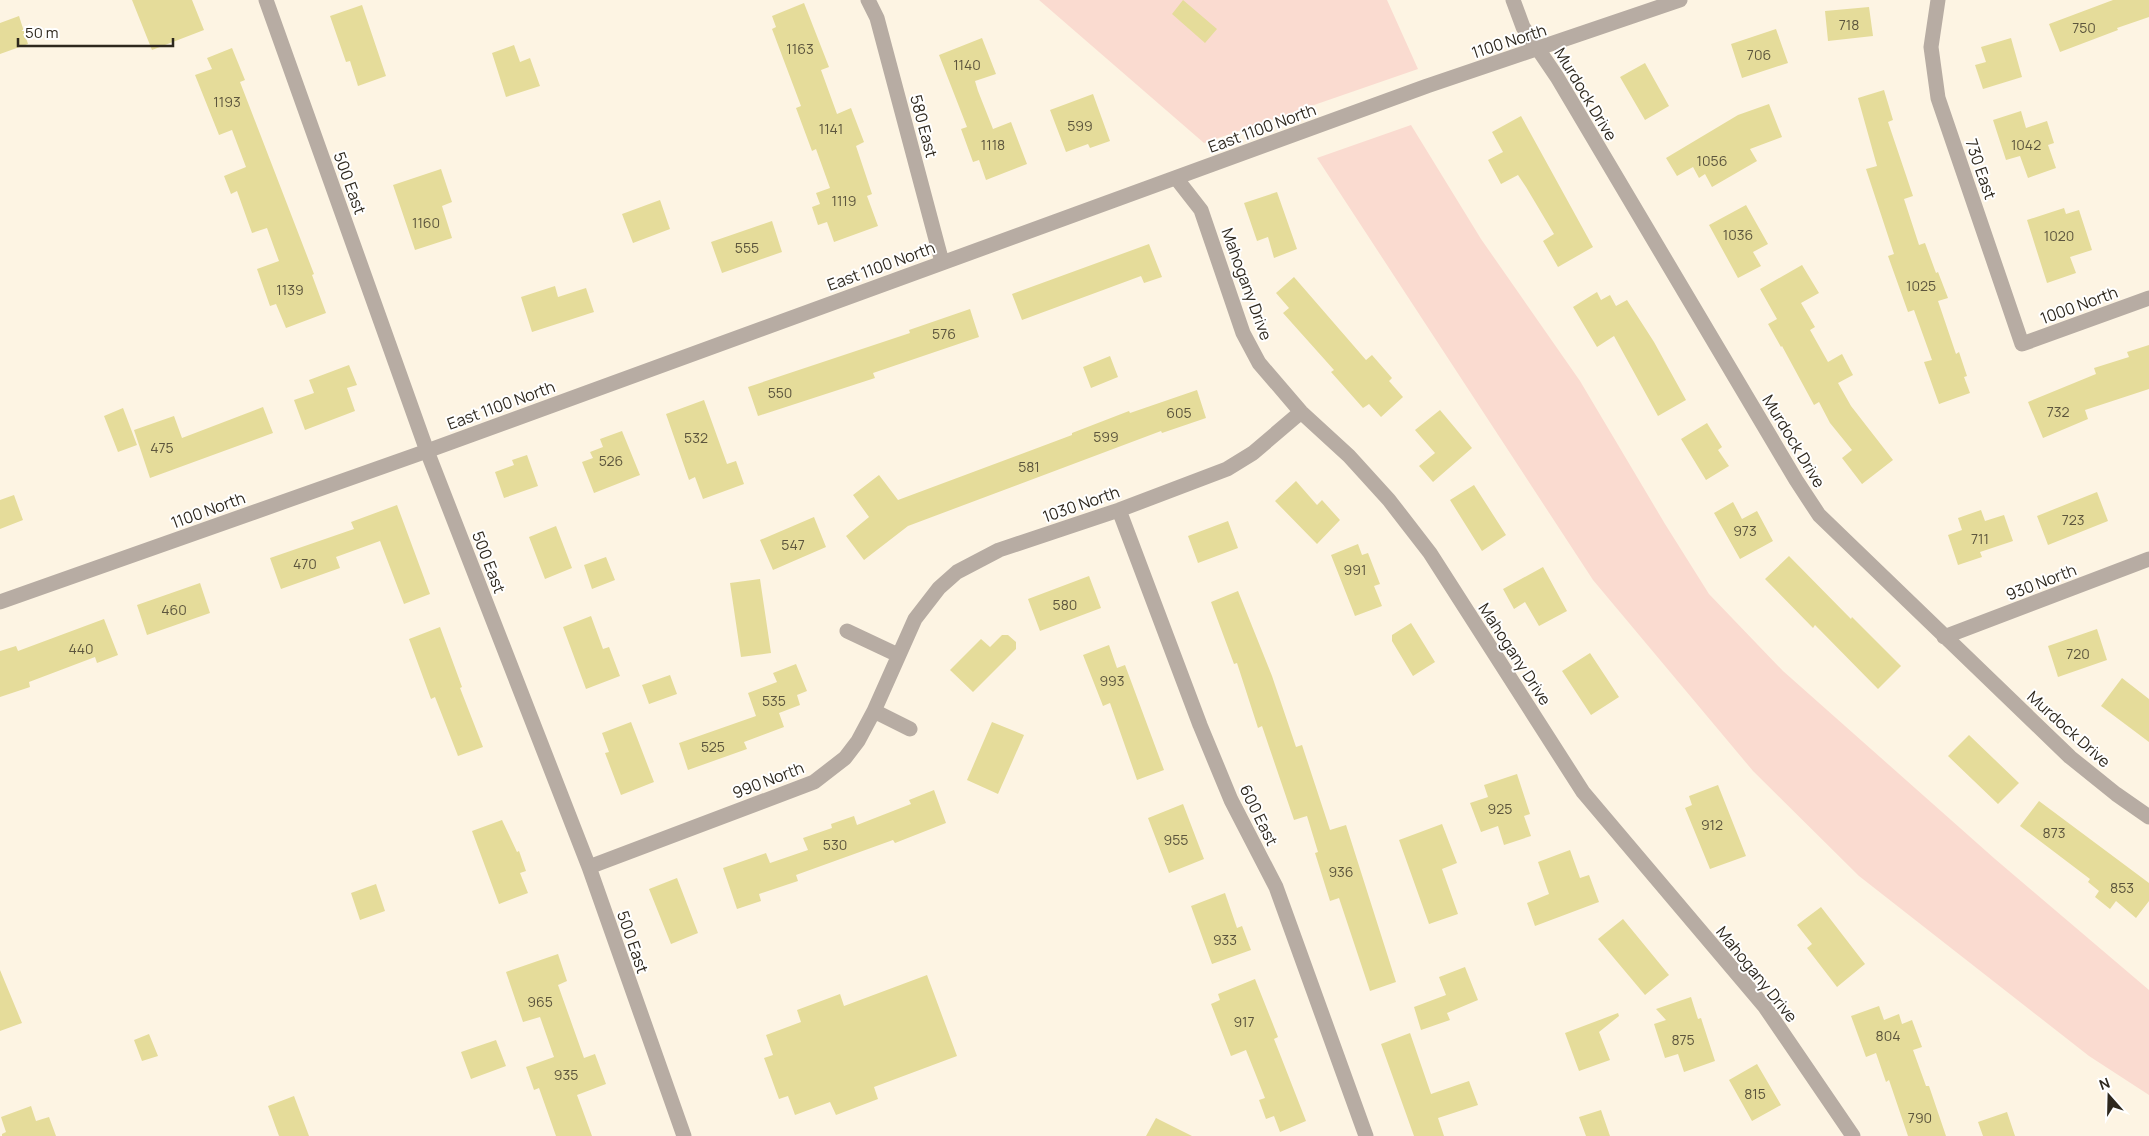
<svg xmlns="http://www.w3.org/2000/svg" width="2149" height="1136" viewBox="0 0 2149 1136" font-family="Manrope,sans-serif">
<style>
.green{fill:#fadbd0}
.building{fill:#e5dc9a}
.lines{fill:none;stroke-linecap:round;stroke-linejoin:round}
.minor{stroke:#b7aca3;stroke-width:15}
.labels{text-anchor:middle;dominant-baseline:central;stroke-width:4;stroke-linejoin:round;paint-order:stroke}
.number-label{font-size:14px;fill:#5c553d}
.street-label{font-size:16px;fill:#2e281e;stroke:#fff}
</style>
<rect width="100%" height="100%" fill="#fdf4e3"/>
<!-- green -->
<path class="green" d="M 1039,0 L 1387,0 L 1418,69 L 1204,143 Z
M 1411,125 L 1481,239 L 1580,381 L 1665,524 L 1709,594 L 1783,671 L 1995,859 L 2149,990 L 2149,1095 L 2089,1056 L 1859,876 L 1753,771 L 1593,580 L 1317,158 Z"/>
<!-- building -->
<path class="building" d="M 132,0 L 192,0 L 204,30 L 152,50 Z
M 1183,0 L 1217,29 L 1205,43 L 1172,14 Z
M 2113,0 L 2149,0 L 2149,17 L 2117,28 L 2118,30 L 2060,52 L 2049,24 Z
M 804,3 L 829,67 L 821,70 L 837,114 L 851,108 L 864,142 L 856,146 L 872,194 L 867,196 L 878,226 L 834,242 L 827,222 L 818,225 L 812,207 L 820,204 L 816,193 L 830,188 L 816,149 L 812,151 L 796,108 L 801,106 L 772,29 L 776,27 L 772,16 Z
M 362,5 L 386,76 L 358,86 L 350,61 L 346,62 L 330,16 Z
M 1869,7 L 1873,36 L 1828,41 L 1825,11 Z
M 19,16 L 28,44 L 0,54 L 0,23 Z
M 1776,29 L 1788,63 L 1742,78 L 1731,44 Z
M 982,38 L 996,74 L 975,81 L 978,91 L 993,129 L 1011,122 L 1027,164 L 986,180 L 979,160 L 973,162 L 961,129 L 967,127 L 939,55 Z
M 2011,38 L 2022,77 L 1983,89 L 1975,65 L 1986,62 L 1981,47 Z
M 514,45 L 520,62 L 530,58 L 540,86 L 506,97 L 492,53 Z
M 232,48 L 245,80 L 240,82 L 314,274 L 312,275 L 326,313 L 286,328 L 276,304 L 270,306 L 257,269 L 279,261 L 267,228 L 252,233 L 237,191 L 231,194 L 224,176 L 246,167 L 232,130 L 219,135 L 195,75 L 212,69 L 207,58 Z
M 1645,63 L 1669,106 L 1645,120 L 1620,77 Z
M 1884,90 L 1893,120 L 1888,122 L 1913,196 L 1904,199 L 1919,245 L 1925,243 L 1936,273 L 1938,272 L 1948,298 L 1938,301 L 1956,354 L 1959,352 L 1967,376 L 1964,377 L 1970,393 L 1939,404 L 1924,362 L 1932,360 L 1914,310 L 1908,312 L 1888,256 L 1894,254 L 1866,169 L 1877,166 L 1858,98 Z
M 1093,94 L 1110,141 L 1090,148 L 1088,144 L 1066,152 L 1050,110 Z
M 1769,104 L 1782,137 L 1750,149 L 1757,161 L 1712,187 L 1705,174 L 1699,178 L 1693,167 L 1677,176 L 1666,158 L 1738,115 Z
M 2021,111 L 2026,128 L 2047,121 L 2054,143 L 2048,145 L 2056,168 L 2028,178 L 2020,156 L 2006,160 L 1993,120 Z
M 1521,116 L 1593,247 L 1558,267 L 1543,241 L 1554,234 L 1526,187 L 1518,175 L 1501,184 L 1488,160 L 1503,152 L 1492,132 Z
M 441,169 L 452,202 L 442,206 L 452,238 L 415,250 L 393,185 Z
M 1277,192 L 1297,249 L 1274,258 L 1268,237 L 1257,241 L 1244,203 Z
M 660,200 L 670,229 L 633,243 L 622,214 Z
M 1746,205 L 1768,244 L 1753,252 L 1761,266 L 1738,278 L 1709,225 Z
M 2064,208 L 2066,214 L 2079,210 L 2092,250 L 2070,257 L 2076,273 L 2047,283 L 2027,220 Z
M 772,221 L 782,252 L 722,273 L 711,242 Z
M 1149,244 L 1162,277 L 1144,283 L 1141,276 L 1022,320 L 1012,294 Z
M 1802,265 L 1819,293 L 1801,303 L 1815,327 L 1810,330 L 1828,362 L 1842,354 L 1853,375 L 1838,383 L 1851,406 L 1893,460 L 1862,484 L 1842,458 L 1852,450 L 1830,423 L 1819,402 L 1814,405 L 1782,346 L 1781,347 L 1768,324 L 1777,319 L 1760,289 Z
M 1294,277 L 1366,360 L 1372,355 L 1392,378 L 1389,381 L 1403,397 L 1381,417 L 1369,404 L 1363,408 L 1331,372 L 1334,370 L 1283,313 L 1289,308 L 1276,293 Z
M 555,286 L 558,297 L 586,288 L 594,312 L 532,332 L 521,297 Z
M 1597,292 L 1601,300 L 1610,295 L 1616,306 L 1627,300 L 1654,342 L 1686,400 L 1658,416 L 1614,336 L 1597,347 L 1573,307 Z
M 970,309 L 979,337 L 873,373 L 875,378 L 758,416 L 748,387 L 910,333 L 909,330 Z
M 2149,345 L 2149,389 L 2085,410 L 2088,419 L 2043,438 L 2028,402 L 2096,374 L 2094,368 L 2129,357 L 2127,352 Z
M 1110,356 L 1118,377 L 1091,388 L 1083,367 Z
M 349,365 L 357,385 L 347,388 L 355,411 L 305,430 L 294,400 L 314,393 L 309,380 Z
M 1197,390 L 1206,418 L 1162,433 L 1161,431 L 908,526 L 864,560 L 846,536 L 869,517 L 853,495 L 879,475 L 898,500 L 1072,435 L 1072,433 L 1129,411 L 1130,413 Z
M 704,400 L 727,464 L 736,461 L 744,484 L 703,499 L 695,477 L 689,480 L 666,414 Z
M 263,407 L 273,433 L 150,478 L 134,430 L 174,416 L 182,438 Z
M 123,408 L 137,445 L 118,452 L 104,416 Z
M 1440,410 L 1472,448 L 1433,482 L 1419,466 L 1435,453 L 1415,430 Z
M 1707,423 L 1722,447 L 1718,450 L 1729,466 L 1706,480 L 1681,439 Z
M 622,431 L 640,475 L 594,493 L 582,462 L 593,458 L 590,452 L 603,447 L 600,439 Z
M 527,455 L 538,486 L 504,498 L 495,472 L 514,465 L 512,460 Z
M 1296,481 L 1317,505 L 1322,500 L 1340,520 L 1317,544 L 1275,501 Z
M 1474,485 L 1506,535 L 1482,551 L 1450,500 Z
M 2097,492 L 2108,521 L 2048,545 L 2037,516 Z
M 14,495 L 23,520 L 0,529 L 0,500 Z
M 1733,502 L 1742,519 L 1757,511 L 1773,541 L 1740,559 L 1714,513 Z
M 397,505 L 430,594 L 404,604 L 380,541 L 336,557 L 340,568 L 281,589 L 270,558 L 354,529 L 351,522 Z
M 1981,510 L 1985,521 L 2004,515 L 2013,541 L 1980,552 L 1982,557 L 1958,565 L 1948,535 L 1962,530 L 1958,518 Z
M 814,517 L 826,547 L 773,570 L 760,540 Z
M 1228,521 L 1238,548 L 1198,563 L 1188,536 Z
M 556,526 L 572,568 L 545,579 L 529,537 Z
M 1358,544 L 1362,555 L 1368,553 L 1380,584 L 1374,586 L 1382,606 L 1355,616 L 1331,555 Z
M 1789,556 L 1851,619 L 1852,617 L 1901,666 L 1878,689 L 1815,625 L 1813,628 L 1765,579 Z
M 606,557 L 615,580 L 592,589 L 584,565 Z
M 1543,567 L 1567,611 L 1539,626 L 1525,602 L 1514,609 L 1503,589 Z
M 1089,576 L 1101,608 L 1040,631 L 1028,599 Z
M 760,579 L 771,653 L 741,657 L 730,583 Z
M 200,583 L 210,613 L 147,635 L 137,605 Z
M 1238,591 L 1272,676 L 1296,747 L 1302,745 L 1330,830 L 1346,825 L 1396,982 L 1370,991 L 1339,898 L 1330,901 L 1315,853 L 1318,852 L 1307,816 L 1294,820 L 1262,726 L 1258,728 L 1237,663 L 1234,664 L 1211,602 Z
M 591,616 L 603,649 L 609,647 L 620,676 L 586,689 L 563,627 Z
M 104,619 L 118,655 L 97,663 L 95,657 L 29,682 L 30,687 L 0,697 L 0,651 L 16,646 L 18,651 Z
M 1411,623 L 1435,662 L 1413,676 L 1392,641 L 1392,635 Z
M 440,627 L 462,687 L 460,688 L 483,747 L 458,756 L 435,697 L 431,699 L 409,639 Z
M 2097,629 L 2107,660 L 2058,677 L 2048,646 Z
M 1002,635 L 1008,635 L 1016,642 L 1016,649 L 973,692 L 950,670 L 981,639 L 990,647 Z
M 1109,645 L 1117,668 L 1125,665 L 1164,770 L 1137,780 L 1110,703 L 1103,706 L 1083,655 Z
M 1590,653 L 1619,697 L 1591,715 L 1562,671 Z
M 796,664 L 807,691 L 797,695 L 800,705 L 779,713 L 784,727 L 744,742 L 747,749 L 688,770 L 679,743 L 756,716 L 748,693 L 777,682 L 773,673 Z
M 670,675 L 677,694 L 649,704 L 642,685 Z
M 2122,678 L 2149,699 L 2149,742 L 2101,706 Z
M 631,722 L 654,782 L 621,795 L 605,753 L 609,752 L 602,733 Z
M 992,722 L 1024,735 L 998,794 L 967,780 Z
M 1969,735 L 2019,783 L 1998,804 L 1948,756 Z
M 1517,774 L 1530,814 L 1524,816 L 1531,836 L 1504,845 L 1498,826 L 1481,832 L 1470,803 L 1488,797 L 1484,785 Z
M 1718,785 L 1746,856 L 1710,869 L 1685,808 L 1692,805 L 1689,796 Z
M 934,790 L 946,823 L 895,843 L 893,840 L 796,875 L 798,881 L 759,894 L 761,901 L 737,909 L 723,868 L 766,853 L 770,863 L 808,850 L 803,838 L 832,828 L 831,824 L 854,816 L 857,825 L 911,804 L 909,800 Z
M 2039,801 L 2149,883 L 2149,901 L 2136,918 L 2116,901 L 2110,909 L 2095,897 L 2099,891 L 2088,882 L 2090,879 L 2020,826 Z
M 1183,804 L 1204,859 L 1169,873 L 1148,818 Z
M 502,820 L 517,852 L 519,851 L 526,871 L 520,873 L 528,893 L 499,904 L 472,831 Z
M 1442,824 L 1457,863 L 1442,869 L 1458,914 L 1429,924 L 1399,840 Z
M 1570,850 L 1580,878 L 1589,875 L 1599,902 L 1535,926 L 1527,903 L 1549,894 L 1538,862 Z
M 677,878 L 698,933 L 671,944 L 649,889 Z
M 376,884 L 385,911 L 360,920 L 351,893 Z
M 1225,893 L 1237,928 L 1242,926 L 1251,950 L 1212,964 L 1191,906 Z
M 1821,907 L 1865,964 L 1837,987 L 1807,948 L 1812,944 L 1797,925 Z
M 1623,919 L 1669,975 L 1645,995 L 1598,939 Z
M 558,954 L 567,981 L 558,985 L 584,1058 L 595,1054 L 606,1084 L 577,1095 L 592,1136 L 556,1136 L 539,1088 L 534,1090 L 526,1067 L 554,1057 L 540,1017 L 523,1022 L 506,972 Z
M 1465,967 L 1478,1000 L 1447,1013 L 1450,1020 L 1421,1030 L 1414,1007 L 1446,995 L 1439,977 Z
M 0,970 L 22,1023 L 0,1031 Z
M 927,975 L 957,1056 L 874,1087 L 878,1099 L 836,1115 L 830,1102 L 795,1115 L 788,1096 L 779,1099 L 764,1058 L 773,1055 L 766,1035 L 801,1022 L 797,1010 L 840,994 L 844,1006 Z
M 1255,979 L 1278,1037 L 1274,1039 L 1306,1121 L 1280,1132 L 1274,1116 L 1266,1119 L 1259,1100 L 1265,1098 L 1246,1050 L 1231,1056 L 1211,1004 L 1220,1000 L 1218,994 Z
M 1691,997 L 1698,1019 L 1701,1018 L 1715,1061 L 1684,1072 L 1678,1054 L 1665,1058 L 1654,1024 L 1666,1020 L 1656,1009 Z
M 1879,1006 L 1884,1020 L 1899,1014 L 1902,1024 L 1912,1020 L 1922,1047 L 1913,1050 L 1926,1086 L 1929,1086 L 1946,1136 L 1908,1136 L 1889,1080 L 1886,1082 L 1876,1053 L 1866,1057 L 1851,1016 Z
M 1618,1013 L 1619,1016 L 1599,1032 L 1610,1060 L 1579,1071 L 1565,1033 Z
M 1410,1033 L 1431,1094 L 1469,1081 L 1478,1105 L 1438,1118 L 1444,1136 L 1414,1136 L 1381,1044 Z
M 149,1034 L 158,1056 L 142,1061 L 134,1040 Z
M 496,1040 L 506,1066 L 471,1079 L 461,1052 Z
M 1757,1064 L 1781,1105 L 1752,1121 L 1729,1080 Z
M 294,1096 L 309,1136 L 279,1136 L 268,1106 Z
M 31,1106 L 36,1121 L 49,1117 L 56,1136 L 2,1136 L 2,1134 L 6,1132 L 1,1117 Z
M 1601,1110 L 1610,1136 L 1586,1136 L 1579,1117 Z
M 2007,1112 L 2015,1136 L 1983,1136 L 1978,1122 Z
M 1156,1118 L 1192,1136 L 1146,1136 Z"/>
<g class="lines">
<!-- minor -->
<path class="minor" d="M 266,0 L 427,451 L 589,867 L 684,1136
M 868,0 L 877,18 L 942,262
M 1513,0 L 1523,27 L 1557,77 L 1796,480 L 1819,515 L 2070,757 L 2116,794 L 2149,817
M 1938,0 L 1931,47 L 1938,98 L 2022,344 L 2149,298
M 1176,178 L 1201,210 L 1243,333 L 1259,363 L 1301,412 L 1349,456 L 1389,500 L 1430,553 L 1583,792 L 1765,1007 L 1853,1136
M 1119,510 L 1200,725 L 1231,800 L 1276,887 L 1366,1136
M 0,602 L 427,451 L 1427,86 L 1680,0
M 847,631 L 898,655
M 1944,637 L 2149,559
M 874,711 L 910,729
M 589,867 L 814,782 L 845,758 L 858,741 L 874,711 L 915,619 L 939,588 L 957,572 L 999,550 L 1119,510 L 1227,469 L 1253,453 L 1301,412"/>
</g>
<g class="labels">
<!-- number labels -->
<g class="number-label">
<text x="1849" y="24">718</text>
<text x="2084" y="27">750</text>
<text x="800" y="48">1163</text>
<text x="1759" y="54">706</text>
<text x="967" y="64">1140</text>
<text x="227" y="101">1193</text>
<text x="1080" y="125">599</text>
<text x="831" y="128">1141</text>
<text x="993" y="144">1118</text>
<text x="2026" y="144">1042</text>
<text x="1712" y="160">1056</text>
<text x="844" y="200">1119</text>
<text x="426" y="222">1160</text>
<text x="1738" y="234">1036</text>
<text x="2059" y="235">1020</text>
<text x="747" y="247">555</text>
<text x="1921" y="285">1025</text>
<text x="290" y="289">1139</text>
<text x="944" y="333">576</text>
<text x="780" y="392">550</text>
<text x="2058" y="411">732</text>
<text x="1179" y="412">605</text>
<text x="1106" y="436">599</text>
<text x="696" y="437">532</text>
<text x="162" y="447">475</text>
<text x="611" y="460">526</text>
<text x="1029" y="466">581</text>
<text x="2073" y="519">723</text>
<text x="1745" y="530">973</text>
<text x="1980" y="538">711</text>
<text x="793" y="544">547</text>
<text x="305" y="563">470</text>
<text x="1355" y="569">991</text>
<text x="1065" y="604">580</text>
<text x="174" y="609">460</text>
<text x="81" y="648">440</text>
<text x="2078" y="653">720</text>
<text x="1112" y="680">993</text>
<text x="774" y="700">535</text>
<text x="713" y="746">525</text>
<text x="1500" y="808">925</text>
<text x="1712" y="824">912</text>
<text x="2054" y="832">873</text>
<text x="1176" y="839">955</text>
<text x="835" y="844">530</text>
<text x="1341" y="871">936</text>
<text x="2122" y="887">853</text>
<text x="1225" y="939">933</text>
<text x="540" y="1001">965</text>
<text x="1244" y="1021">917</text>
<text x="1888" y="1035">804</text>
<text x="1683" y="1039">875</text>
<text x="566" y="1074">935</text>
<text x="1755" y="1093">815</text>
<text x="1920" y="1117">790</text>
</g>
<!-- street labels -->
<g class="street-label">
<text transform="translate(1509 41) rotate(-18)">1100 North</text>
<text transform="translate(1586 94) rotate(59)">Murdock Drive</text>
<text transform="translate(924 126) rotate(75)">580 East</text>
<text transform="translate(1262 128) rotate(-20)">East 1100 North</text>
<text transform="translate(1981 169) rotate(71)">730 East</text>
<text transform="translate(350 183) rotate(70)">500 East</text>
<text transform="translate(881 266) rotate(-20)">East 1100 North</text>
<text transform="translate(1247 284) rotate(70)">Mahogany Drive</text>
<text transform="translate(2079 305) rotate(-20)">1000 North</text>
<text transform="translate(501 405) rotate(-20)">East 1100 North</text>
<text transform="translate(1794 441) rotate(59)">Murdock Drive</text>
<text transform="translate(1081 504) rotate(-19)">1030 North</text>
<text transform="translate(208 510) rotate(-20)">1100 North</text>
<text transform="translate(489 562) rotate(69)">500 East</text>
<text transform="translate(2041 582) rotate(-21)">930 North</text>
<text transform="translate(1515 654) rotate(57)">Mahogany Drive</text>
<text transform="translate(2069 729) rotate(42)">Murdock Drive</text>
<text transform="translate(768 780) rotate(-21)">990 North</text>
<text transform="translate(1259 815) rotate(64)">600 East</text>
<text transform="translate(633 942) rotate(71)">500 East</text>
<text transform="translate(1757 974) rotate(51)">Mahogany Drive</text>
</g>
</g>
<!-- north arrow -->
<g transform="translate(2109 1096) rotate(340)" stroke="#ffffff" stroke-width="4" paint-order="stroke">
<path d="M0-4L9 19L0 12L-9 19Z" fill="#2e281e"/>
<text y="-8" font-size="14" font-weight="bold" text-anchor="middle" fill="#2e281e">N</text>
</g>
<!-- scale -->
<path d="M18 38v8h155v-8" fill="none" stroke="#2e281e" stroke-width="2.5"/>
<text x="25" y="38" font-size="15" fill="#2e281e" stroke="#ffffff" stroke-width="4" paint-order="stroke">50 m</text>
</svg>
